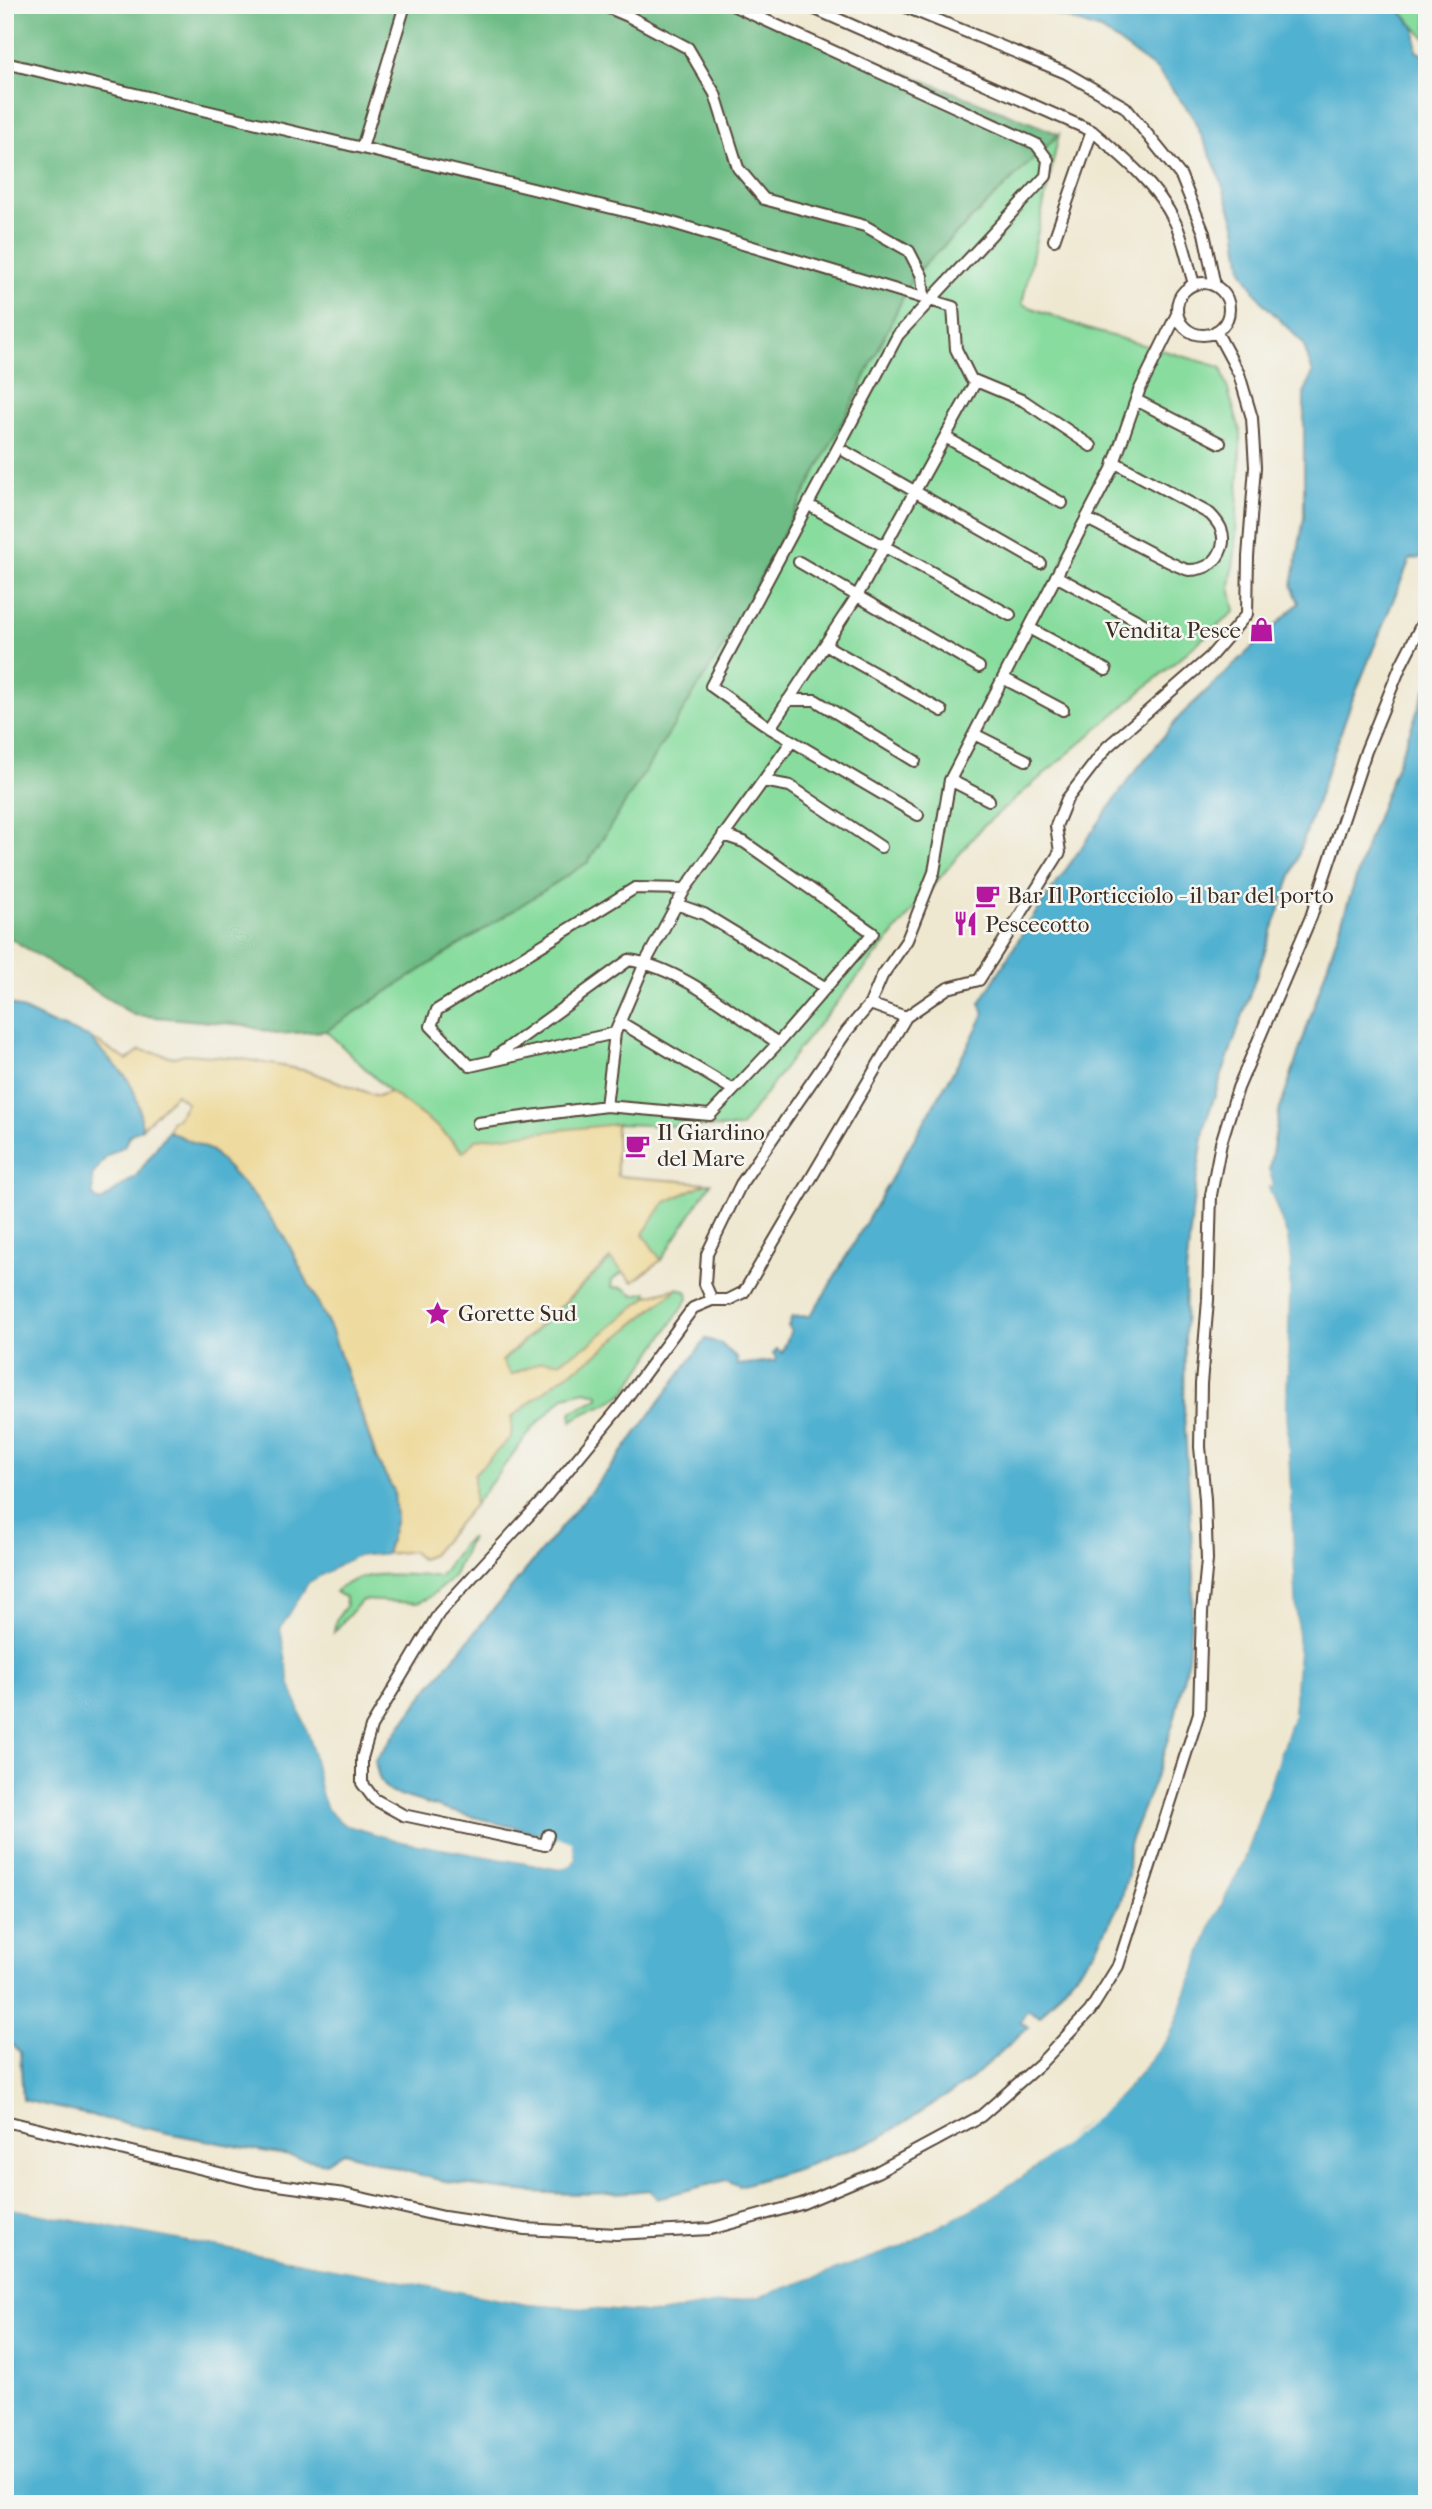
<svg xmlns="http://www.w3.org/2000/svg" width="1432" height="2509" viewBox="0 0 1432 2509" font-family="'IM FELL French Canon',serif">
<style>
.green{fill:#87dc9e;stroke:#61835e;stroke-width:2}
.forest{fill:#6dbc85;stroke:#547352;stroke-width:2}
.sand{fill:#eeda9e;stroke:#94825e;stroke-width:2}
.water{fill:#51b1d0;stroke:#466e77;stroke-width:2}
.pier{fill:#efe8d1}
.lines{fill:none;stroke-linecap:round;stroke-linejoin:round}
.lane-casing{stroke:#564639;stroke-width:14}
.lane{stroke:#fff;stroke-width:10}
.labels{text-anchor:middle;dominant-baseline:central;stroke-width:5;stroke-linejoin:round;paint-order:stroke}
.poi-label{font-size:23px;fill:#3b2a1e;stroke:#f6f6f2;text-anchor:start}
</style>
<rect width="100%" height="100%" fill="#f6f6f2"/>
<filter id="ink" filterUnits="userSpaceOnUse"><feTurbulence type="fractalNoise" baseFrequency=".0143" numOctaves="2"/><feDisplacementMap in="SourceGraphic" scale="14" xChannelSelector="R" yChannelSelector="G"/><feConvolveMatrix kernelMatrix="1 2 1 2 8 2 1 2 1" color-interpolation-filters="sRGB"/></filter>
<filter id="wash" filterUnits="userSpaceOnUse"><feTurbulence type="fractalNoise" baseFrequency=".00686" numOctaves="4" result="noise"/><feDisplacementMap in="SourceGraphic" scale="28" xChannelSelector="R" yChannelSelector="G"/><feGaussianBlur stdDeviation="1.57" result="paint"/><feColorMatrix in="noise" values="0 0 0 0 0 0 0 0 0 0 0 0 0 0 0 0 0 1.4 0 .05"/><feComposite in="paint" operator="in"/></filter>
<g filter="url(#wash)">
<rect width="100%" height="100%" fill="#efe8d1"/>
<!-- green -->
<path class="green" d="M 1395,5 L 1427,5 L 1427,40 Z
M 1059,134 L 1022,304 L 1087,329 L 1221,367 L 1241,433 L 1235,552 L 1230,587 L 1235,611 L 981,828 L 800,1047 L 740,1128 L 616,1124 L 464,1152 L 439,1128 L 390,1092 L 326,1031 L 588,862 L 856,396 L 913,276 Z
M 706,1183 L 711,1183 L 661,1260 L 642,1234 L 664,1203 Z
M 611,1259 L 623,1272 L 612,1280 L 611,1287 L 624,1288 L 634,1295 L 647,1292 L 648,1296 L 592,1342 L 559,1363 L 543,1361 L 511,1375 L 502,1362 Z
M 678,1288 L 687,1292 L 688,1299 L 625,1392 C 607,1407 587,1409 572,1421 L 571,1412 L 599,1398 L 599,1394 L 585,1391 L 565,1396 L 533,1428 L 474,1505 L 474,1474 L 511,1437 L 512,1417 L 557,1381 L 592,1358 Z
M 471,1537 L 454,1575 L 448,1582 L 427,1599 L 417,1603 L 362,1600 L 334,1632 L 336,1620 L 346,1606 L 345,1597 L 335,1592 C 361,1567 405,1576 440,1576 L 463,1544 Z"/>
<!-- forest -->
<path class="forest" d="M 5,5 L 733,5 L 1059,134 L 914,274 L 856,396 L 730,636 L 588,862 L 326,1031 L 277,1034 L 244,1025 L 134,1015 L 5,935 Z"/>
<!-- sand -->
<path class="sand" d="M 91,1038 L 127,1060 L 140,1050 L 174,1057 L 185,1054 L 238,1058 L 308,1071 L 377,1096 L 390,1092 L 439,1128 L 463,1152 L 476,1139 L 616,1124 L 617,1176 L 706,1183 L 664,1203 L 643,1234 L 661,1260 L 633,1282 L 610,1259 L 502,1361 L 511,1375 L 543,1361 L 559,1362 L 592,1342 L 648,1296 L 678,1288 L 592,1358 L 557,1381 L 512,1417 L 511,1437 L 474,1474 L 474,1505 L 432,1555 L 421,1559 L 412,1551 L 386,1554 L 391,1538 L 394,1491 L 377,1460 L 358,1402 L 212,1151 L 168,1131 L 172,1120 L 177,1119 L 187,1103 L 176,1094 L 142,1128 L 139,1106 Z"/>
<!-- water -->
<path class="water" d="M 1044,5 L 1395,5 L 1416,29 L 1416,51 L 1427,57 L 1427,64 L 1423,70 L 1427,73 L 1427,540 L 1420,558 L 1410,559 L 1350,706 L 1205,1124 L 1193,1204 L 1186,1273 L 1184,1412 L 1194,1578 L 1188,1658 L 1175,1717 L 1159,1768 L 1129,1844 L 1128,1874 L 1120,1903 L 1094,1952 L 1040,2016 L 1027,2010 L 1020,2021 L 1028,2027 L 968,2082 L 878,2139 L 800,2168 L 739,2186 L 727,2180 L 657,2198 L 649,2190 C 579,2198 510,2193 441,2180 C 408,2173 375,2161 343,2152 L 326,2163 L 167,2133 L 23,2100 L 20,2052 L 5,2039 L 5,1001 L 51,1023 L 91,1038 C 102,1056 122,1067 131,1085 C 138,1098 140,1114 142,1128 L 130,1135 L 124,1146 L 106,1157 L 92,1176 L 93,1196 L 100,1202 L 137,1175 L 168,1131 L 212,1151 L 252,1194 L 285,1237 L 331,1329 L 377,1460 L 394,1491 L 396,1519 L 386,1554 L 355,1557 L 309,1583 L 281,1629 L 291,1685 L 311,1740 L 322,1794 L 328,1809 L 344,1824 L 401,1841 L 559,1869 L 570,1865 L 575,1859 L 571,1842 L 447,1810 L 390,1792 C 379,1784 378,1774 375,1761 L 427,1690 L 615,1462 L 706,1339 L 721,1344 L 737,1358 L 737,1365 L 775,1361 L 776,1358 L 773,1354 L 777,1349 L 782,1353 L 791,1330 L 788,1326 L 792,1317 L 810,1316 L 825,1293 L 969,1044 L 984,1014 L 980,1003 L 1030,921 L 1132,775 L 1181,715 L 1299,603 L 1292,586 L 1304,517 L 1304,393 L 1313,373 L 1303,343 L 1262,302 L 1242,270 L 1236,227 L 1218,172 L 1192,115 L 1157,70 L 1103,31 L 1052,13 L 1053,9 Z
M 1427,686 L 1427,2504 L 5,2504 L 5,2207 L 527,2304 L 659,2313 L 760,2296 L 899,2247 L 978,2205 L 1034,2168 L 1121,2094 L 1169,2037 L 1213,1920 L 1244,1860 L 1293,1714 L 1298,1653 L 1286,1407 L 1290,1262 L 1287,1237 L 1268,1186 L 1273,1186 L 1269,1171 L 1279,1112 L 1371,833 Z"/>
<!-- pier -->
<path class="pier" d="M 1266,1171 L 1269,1171 L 1273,1186 L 1268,1187 L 1287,1237 L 1290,1262 L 1286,1407 L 1298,1653 L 1293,1714 L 1244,1860 L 1213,1920 L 1169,2037 L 1121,2094 L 1080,2132 L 1034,2168 L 978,2205 L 899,2247 L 760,2296 L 659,2313 L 527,2304 L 5,2207 L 6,2204 L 527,2300 L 659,2310 L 759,2292 L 898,2244 L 977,2202 L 1032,2165 L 1078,2130 L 1118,2092 L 1166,2035 L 1209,1919 L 1240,1859 L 1289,1713 L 1295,1652 L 1282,1407 L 1287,1262 L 1283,1238 L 1264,1187 L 1268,1183 Z
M 390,1554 L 387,1558 L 356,1560 L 311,1586 L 285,1629 L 294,1684 L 314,1739 L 325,1793 L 331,1807 L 346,1821 L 402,1837 L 559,1866 L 568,1862 L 572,1858 L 569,1845 L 556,1840 L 558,1837 L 572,1842 L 575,1859 L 571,1865 L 560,1869 L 401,1841 L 344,1824 L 328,1809 L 322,1794 L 311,1740 L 291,1685 L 281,1629 L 309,1583 L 355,1557 Z"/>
</g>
<g filter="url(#ink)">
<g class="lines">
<defs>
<path id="lane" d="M 405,5 L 362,148 L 666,221 L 953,307 L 956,349 L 971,379 L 1024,401 L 1091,446
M 602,5 L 628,16 L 688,48 L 715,94 L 738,168 L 764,199 L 865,226 L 909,251 L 922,276 L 924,297
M 732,5 L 1036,144 L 1048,160 L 1046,176 L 898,335 L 711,686 L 770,728 L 918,815
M 806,5 L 1092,131 L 1054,240
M 901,5 L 1066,73 L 1125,107 L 1181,176 L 1204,233 L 1215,286
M 5,63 L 362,148
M 1092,131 C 1123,157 1157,185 1175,222 C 1184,241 1188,265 1194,284
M1177 309a26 26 0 1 1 52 0a26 26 0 1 1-52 0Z
M 1136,400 L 1220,443
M 945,437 L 1062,503
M 846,452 L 1040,563
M 814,508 L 1010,615
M 1086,518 C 1101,526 1179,570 1189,570 C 1205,570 1217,563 1222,547 C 1226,533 1219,523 1210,514 L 1114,462
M 799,562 L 979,667
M 1056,576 L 1158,632
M 1029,628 L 1106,670
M 825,645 L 942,711
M 1003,678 L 1063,710
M 788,700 L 815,700 L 915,761
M 770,728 L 857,596 L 976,381
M 974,734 L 1026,760
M 950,780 L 989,800
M 763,781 L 790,786 L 881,847
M 676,904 L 704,914 L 826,988
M 870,1004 L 882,976 L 907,940 L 934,872 L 950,780 L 1112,469 L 1139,391 L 1177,314
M 620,1022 L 732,1089
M 615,1033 L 470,1066 L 431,1026 L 437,1010 L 635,888 L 685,889
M 495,1057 L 629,960 C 682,968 734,1014 778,1043
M 606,1106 L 615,1033 L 645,963 L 685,889 L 792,741
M 478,1123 L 606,1106 L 710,1115 L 778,1043 L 873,933 L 744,842 L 723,835
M 712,1300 L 705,1284 L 707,1254 L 741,1184 L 847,1031 L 870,1004 L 906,1017
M 548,1835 L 545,1845 L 403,1815 L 374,1799 L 362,1783 L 362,1758 L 371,1727 L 439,1613 L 544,1499 L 619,1408 L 693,1308 L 712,1300 L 728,1300 L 744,1292 L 906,1017 L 948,988 L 979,980 L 1060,852 L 1056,826 L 1067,799 L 1107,747 L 1210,657 L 1247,614 L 1248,557 L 1255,467 L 1252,418 L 1239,374 L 1216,331
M 5,2121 L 256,2182 L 344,2194 L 444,2217 L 525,2229 L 616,2234 L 710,2229 L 801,2204 L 877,2172 L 981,2116 L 1040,2064 L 1090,2011 L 1118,1966 L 1199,1713 L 1202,1612 L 1207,1560 L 1205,1499 L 1200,1447 L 1201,1384 L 1208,1300 L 1211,1195 L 1221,1143 L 1238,1088 L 1311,917 L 1366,751 L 1401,665 L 1427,614"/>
</defs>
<!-- lane casing -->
<use href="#lane" class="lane-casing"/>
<!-- lane -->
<use href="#lane" class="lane"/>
</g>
</g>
<!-- icons -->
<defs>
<symbol id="shop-bare" viewBox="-9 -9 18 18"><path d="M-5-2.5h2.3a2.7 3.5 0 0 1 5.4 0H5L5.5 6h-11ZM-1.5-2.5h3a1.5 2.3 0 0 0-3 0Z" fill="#b5179e" stroke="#f6f6f2" stroke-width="2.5" paint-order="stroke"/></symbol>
<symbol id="cafe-bare" viewBox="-9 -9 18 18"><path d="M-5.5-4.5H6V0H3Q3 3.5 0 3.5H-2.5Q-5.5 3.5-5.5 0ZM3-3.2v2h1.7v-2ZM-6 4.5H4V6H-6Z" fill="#b5179e" stroke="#f6f6f2" stroke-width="2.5" paint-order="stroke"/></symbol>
<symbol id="restaurant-bare" viewBox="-9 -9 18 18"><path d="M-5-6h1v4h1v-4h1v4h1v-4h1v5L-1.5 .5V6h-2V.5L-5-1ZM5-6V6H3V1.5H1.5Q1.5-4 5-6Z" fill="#b5179e" stroke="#f6f6f2" stroke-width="2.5" paint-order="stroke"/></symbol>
<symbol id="sight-bare" viewBox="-9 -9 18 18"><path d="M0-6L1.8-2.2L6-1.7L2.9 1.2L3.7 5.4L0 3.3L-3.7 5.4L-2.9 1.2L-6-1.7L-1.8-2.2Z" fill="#b5179e" stroke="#f6f6f2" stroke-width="2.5" paint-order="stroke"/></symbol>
</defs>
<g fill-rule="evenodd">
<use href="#shop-bare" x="1244" y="612" width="35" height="35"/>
<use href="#cafe-bare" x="970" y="878" width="35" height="35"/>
<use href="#restaurant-bare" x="948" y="906" width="35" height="35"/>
<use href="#cafe-bare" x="620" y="1128" width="35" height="35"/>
<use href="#sight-bare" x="420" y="1296" width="35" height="35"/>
</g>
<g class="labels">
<!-- poi labels -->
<g class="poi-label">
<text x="1241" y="630" text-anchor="end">Vendita Pesce</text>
<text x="1007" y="895">Bar Il Porticciolo - il bar del porto</text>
<text x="985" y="924">Pescecotto</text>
<text x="657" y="1132">Il Giardino<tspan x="657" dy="26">del Mare</tspan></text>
<text x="458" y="1313">Gorette Sud</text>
</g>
</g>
<!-- margin -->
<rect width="1432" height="2509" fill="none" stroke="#f6f6f2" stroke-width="28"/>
</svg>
